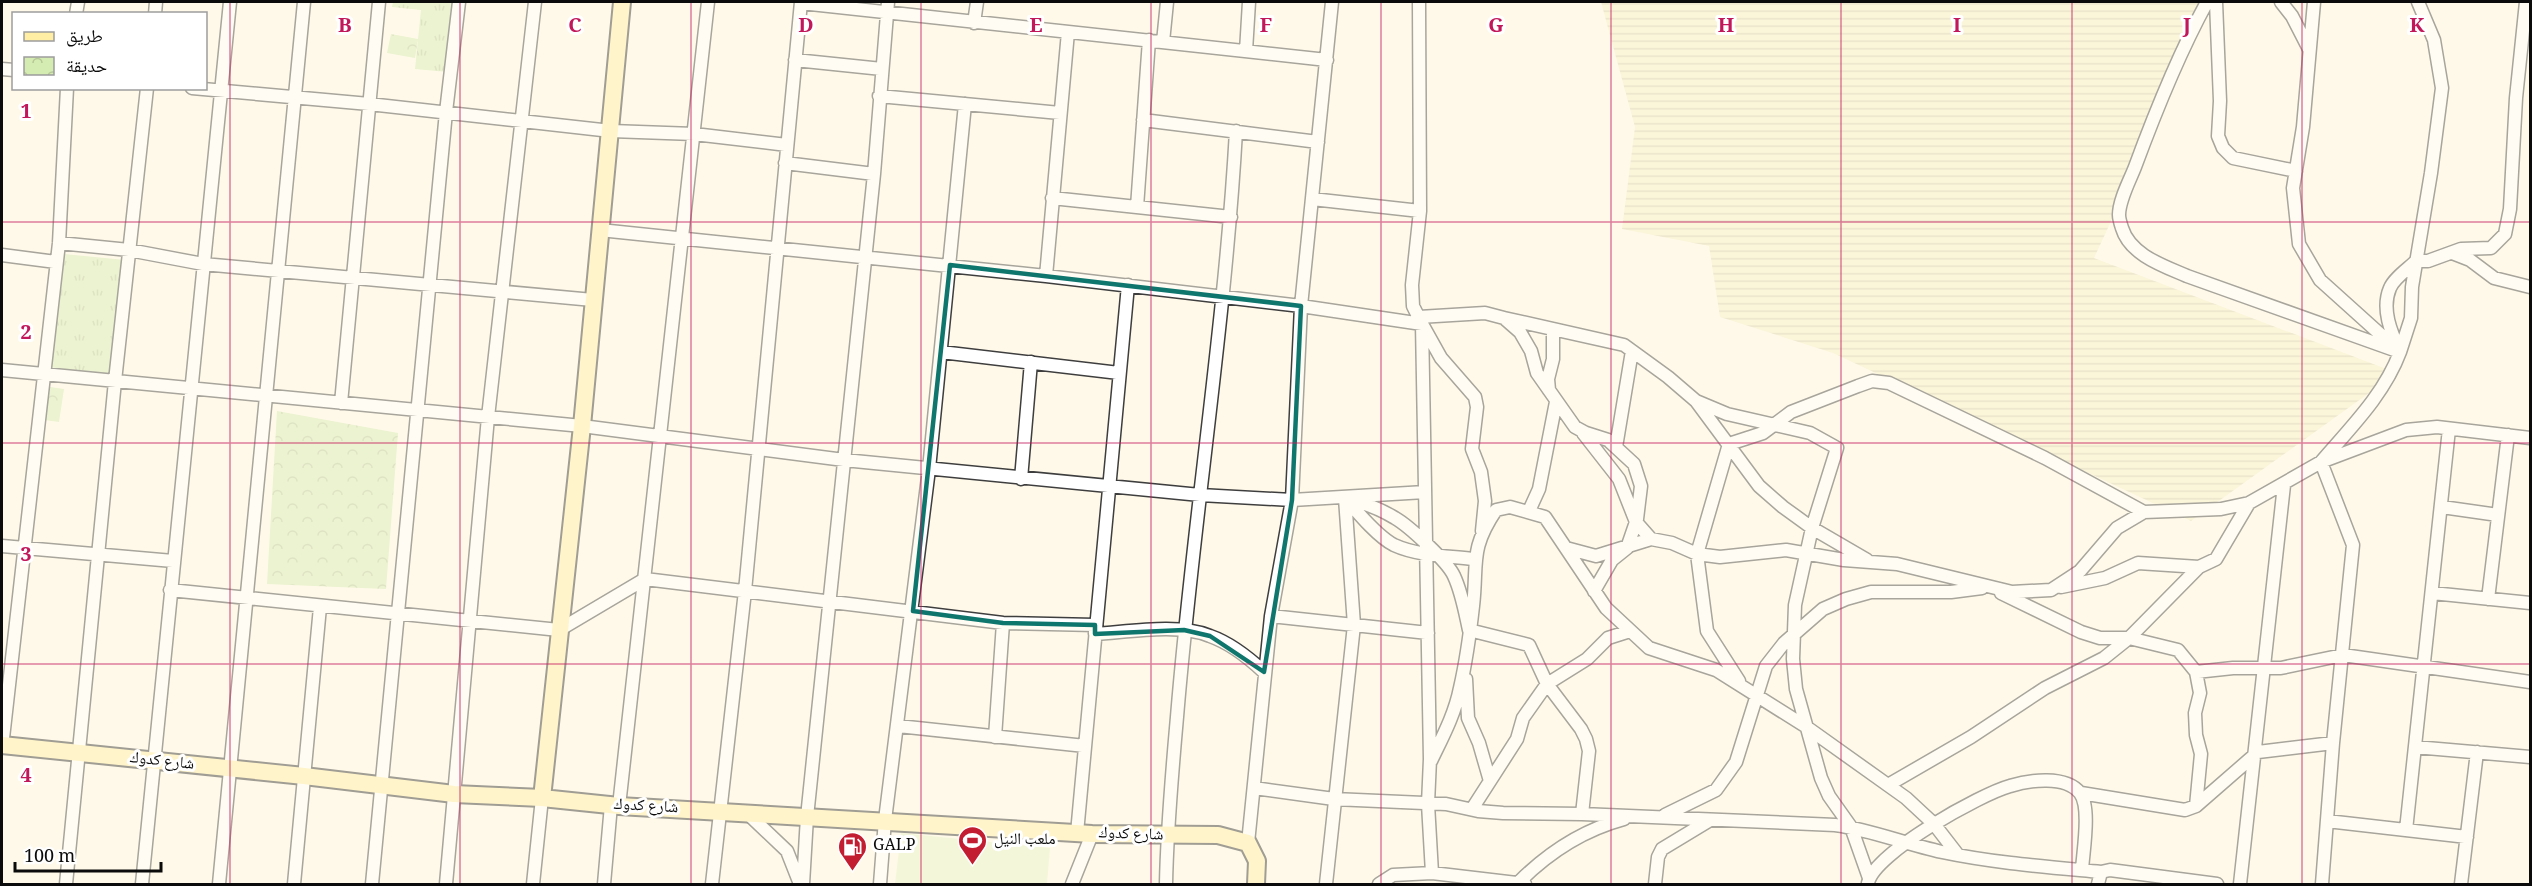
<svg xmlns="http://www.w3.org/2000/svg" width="2532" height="886" viewBox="0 0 2532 886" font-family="Georgia,'Noto Naskh Arabic',serif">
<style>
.farmland{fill:url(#farmland-rules)}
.grass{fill:url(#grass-tufts)}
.park{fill:url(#park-crowns)}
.pitch{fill:#e5f2c4}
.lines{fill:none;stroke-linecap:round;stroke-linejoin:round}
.street-casing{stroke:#3e3e3e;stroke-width:15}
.secondary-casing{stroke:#2d2d2d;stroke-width:20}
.street{stroke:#fff;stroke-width:12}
.secondary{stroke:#ffeea4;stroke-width:16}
.marked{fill:none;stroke:#0f766e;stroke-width:4.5;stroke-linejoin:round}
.grid{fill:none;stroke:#c2185b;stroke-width:1.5;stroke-opacity:0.55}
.labels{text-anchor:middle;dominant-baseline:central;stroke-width:6;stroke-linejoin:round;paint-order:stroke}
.street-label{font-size:16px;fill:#0b0b0b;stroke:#fff}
.poi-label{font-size:16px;fill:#0b0b0b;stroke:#fff;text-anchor:start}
.grid-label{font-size:20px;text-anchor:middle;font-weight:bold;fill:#c2185b;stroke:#fff;stroke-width:6;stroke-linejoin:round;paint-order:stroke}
</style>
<defs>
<pattern id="farmland-rules" width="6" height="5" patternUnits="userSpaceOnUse" patternTransform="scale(1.5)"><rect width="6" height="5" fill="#f6efc8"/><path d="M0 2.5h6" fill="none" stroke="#d2ccaa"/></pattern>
<pattern id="grass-tufts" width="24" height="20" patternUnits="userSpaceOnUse" patternTransform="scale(1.5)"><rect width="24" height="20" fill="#d4ebb1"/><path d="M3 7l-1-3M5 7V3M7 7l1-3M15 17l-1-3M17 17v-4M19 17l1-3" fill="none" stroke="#b5c897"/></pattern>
<pattern id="park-crowns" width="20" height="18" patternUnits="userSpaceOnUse" patternTransform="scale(1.5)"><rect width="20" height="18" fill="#d4ebb1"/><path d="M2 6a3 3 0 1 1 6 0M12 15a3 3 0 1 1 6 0" fill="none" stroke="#b5c897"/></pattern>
</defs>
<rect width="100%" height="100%" fill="#fff9e9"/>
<!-- farmland -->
<path class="farmland" d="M 1601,2 L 2213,2 L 2094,258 L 2397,373 L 2191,521 L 1833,353 L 1720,317 L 1709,246 L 1622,229 L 1635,127 Z"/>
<!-- grass -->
<path class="grass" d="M 393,2 L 456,2 L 448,72 L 415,69 L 421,10 L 392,7 Z
M 64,254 L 125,260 L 113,374 L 48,367 Z"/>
<!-- park -->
<path class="park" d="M 391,34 L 418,39 L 415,58 L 387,53 Z
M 50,387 L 64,389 L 59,422 L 45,420 Z
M 277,411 L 398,433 L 386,589 L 267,584 Z"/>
<!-- pitch -->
<path class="pitch" d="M 901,833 L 1050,848 L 1047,884 L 895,884 Z"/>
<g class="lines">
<defs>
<path id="street" d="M 2207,2 C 2178,55 2156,110 2135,167 C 2130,180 2119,200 2119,215 C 2119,219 2121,225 2122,228 C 2130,255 2164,266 2187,276 L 2400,352 L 2320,280 L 2299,244 L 2293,188 L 2303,127 L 2314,2
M 2216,2 L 2220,101 L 2218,136 L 2223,148 L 2233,158 L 2296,171
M 2281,2 L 2292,16 L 2309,49
M 801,3 L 1327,60
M 76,14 L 78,2
M 155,14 L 156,2
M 974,23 L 977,2
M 1163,42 L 1167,2
M 1246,51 L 1249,2
M 795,60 L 882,69
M 2,69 L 14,70
M 192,88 L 369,104 L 611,131 L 694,134 L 787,145
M 879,96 L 1060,113
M 1143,120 L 1318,142
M 785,163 L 874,174
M 1052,198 L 1231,217
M 1312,199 L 1420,211
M 1137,207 L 1149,40
M 600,230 L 1046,276 L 1301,306 L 1422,324 L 1441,358 L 1475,397 L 1477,407 L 1472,449 L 1481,472 L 1485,501 L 1482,531
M 59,243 L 129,250 L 203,264 L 593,300
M 2452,253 L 2470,260 L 2494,278 L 2530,287
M 2,255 L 56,262
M 1046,276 L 1068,32
M 1419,317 L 1485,313 L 1504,318 L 1520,332 L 1531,351 L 1537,373 L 1575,427 L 1586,433 L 1608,440 L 1634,464 L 1641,486 L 1637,519 L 1627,548 L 1612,560 L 1594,591
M 1504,318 L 1624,345 L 1668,377 L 1696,401 L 1759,486 L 1783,507 L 1812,528 L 1867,560
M 941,352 L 1119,373
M 2400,352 L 2411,318 L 2412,287 L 2431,173 L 2442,88 L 2434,40 L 2418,2
M 2,370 L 582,426 L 844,460 L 1200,495 L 1292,500 L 1425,492
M 1549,390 L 1548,379 L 1553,359 L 1553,329
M 1696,401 L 1727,414 L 1810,433 L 1837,448 L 1812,528 L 1795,605 L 1793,659 L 1796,689 L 1821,778 L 1829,796 L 1851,827 L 1869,878
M 341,403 L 379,2
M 1583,433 L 1619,479 L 1636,522 L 1651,539
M 1616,447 L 1632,351
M 1021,479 L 1031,362
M 1346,499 C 1358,513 1378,537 1394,545 C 1418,556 1449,556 1474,559
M 1352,500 C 1367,504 1382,510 1395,518 C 1409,526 1448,562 1454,576 C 1462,593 1465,612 1469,630 L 1529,645 L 1547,684 L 1581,729 L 1586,739 L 1589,751 L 1582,814
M 2442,507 L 2498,515
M 1529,511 L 1539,489 L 1556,402
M 2,546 L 173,561
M 1566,548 L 1596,556 L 1651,539 L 1672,543 L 1697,554 L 1720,557 L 1786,550 L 1844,560 L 1897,564 L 2012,592 L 2051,590 L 2080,571 L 2117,528 L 2144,512 L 2221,509 L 2249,503 L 2321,462 L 2406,430 L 2437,427 L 2530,438
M 2061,587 L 2105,578 L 2138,563 L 2199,567
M 170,590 L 559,630 L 645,579 L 1003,623 L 1095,625 L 1095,634 C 1129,632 1178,623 1210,636 C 1230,643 1249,658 1264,672
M 2001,593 L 2081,632 L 2100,638 L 2129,638 L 2178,650 L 2196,672 L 2200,693 L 2195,713 L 2196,735 L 2201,754 L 2196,806
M 2432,593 L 2530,603
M 2488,599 L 2508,435
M 1271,616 L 1428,633
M 2196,672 L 2233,668 L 2281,668 L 2343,655 L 2530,682
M 1466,679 L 1468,718 L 1479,743 L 1490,781 L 1517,739 L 1523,718 L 1547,684 L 1587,659 L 1608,638 L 1630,631
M 1739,681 L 1707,631 L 1697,554 L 1729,444 L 1763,433 L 1791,412 L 1858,386 L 1872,381 L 1889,383 L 2045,458 L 2144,512
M 898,726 L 1085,746
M 995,737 L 1003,623
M 2,747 L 59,243 L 67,88
M 2415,747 L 2530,757
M 1431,761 C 1442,738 1455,714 1460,688 C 1466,662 1470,633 1473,606 C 1478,563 1469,550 1496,510 L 1510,507 L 1545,517 L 1606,608 L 1649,648 L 1716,670 L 1805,726 L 1906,798 L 1934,824 L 1958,855
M 1888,785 L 1971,737 L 2045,688 L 2104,658 L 2129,638 L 2199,567 L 2216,559 L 2249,503
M 1254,788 L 1334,799 L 1446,804 L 1478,811 L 1503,813 L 1582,814 L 1835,825 C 1872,830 1905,844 1942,852 C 1994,863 2048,867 2101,872
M 2081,793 L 2185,810 L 2196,806 L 2258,752 L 2333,743
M 619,806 L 708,2
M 1472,809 L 1490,781
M 747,813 L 787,851 L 800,884
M 1665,815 L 1716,790 L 1736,762 L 1766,666 L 1784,643 L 1823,609 L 1846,599 L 1871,592 L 1951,592 L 1982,588
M 2327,821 L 2467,837
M 2406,830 L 2449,429
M 1077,833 L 1128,285
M 1248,843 L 1271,616 L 1292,500 L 1301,306 L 1332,2
M 1432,873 L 1525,884
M 1868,883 C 1874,853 1981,794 2010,786 C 2029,780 2066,775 2080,793 C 2091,807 2083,852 2082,870
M 66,884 L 115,381 L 147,88
M 142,884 L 230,2
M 219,884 L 304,2
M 294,884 L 320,607
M 372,884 L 446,112 L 459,2
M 446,884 L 488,417 L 535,2
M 533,884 L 542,798
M 604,884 L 611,805
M 712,884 L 745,591 L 801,2
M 803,884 L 807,817 L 874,174 L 888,2
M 880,884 L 885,820 L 929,469 L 965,104
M 1072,884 L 1092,834
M 1166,884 C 1167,828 1172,773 1177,717 C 1193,521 1225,327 1236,131
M 1326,884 L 1354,625 L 1345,498
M 1379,884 L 1393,875 L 1432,873 L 1428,804 L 1430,759 L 1422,324 L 1413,306 L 1412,285 L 1420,211 L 1419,2
M 1521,884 L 1519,882 C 1549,852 1583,830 1624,819
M 1655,884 L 1658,857 L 1662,849 L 1710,820
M 2098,884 L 2101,872 L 2110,870 L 2217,884
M 2240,884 L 2284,485
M 2322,884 L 2333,743 L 2353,545 L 2321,462 C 2350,428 2384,395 2400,352 C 2391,332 2381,309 2390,288 C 2394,278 2409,268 2416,261 L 2428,261 L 2461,249 L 2491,248 L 2505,234 L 2510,209 L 2516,98 L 2526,2
M 2461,884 L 2477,752"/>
<path id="secondary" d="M 2,745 L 304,776 L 454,794 L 542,798 L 619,806 L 1092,834 L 1218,835 L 1248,843 L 1257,861 L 1256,884
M 542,798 L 582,426 L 622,2"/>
</defs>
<!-- street casing -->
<use href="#street" class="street-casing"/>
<!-- secondary casing -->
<use href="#secondary" class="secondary-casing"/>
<!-- street -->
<use href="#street" class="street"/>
<!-- secondary -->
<use href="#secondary" class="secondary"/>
</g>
<!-- marked area -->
<path d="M0 0H2532V886H0ZM 950,265 L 1301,306 L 1292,500 L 1264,672 L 1210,636 L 1184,630 L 1095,634 L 1095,625 L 1003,623 L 913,611 Z" fill="#fff9e9" fill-opacity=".55" fill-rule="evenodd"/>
<path class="marked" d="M 950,265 L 1301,306 L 1292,500 L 1264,672 L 1210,636 L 1184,630 L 1095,634 L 1095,625 L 1003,623 L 913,611 Z"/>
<!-- grid -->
<path class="grid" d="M 230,2 L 230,884M 460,2 L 460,884M 691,2 L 691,884M 921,2 L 921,884M 1151,2 L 1151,884M 1381,2 L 1381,884M 1611,2 L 1611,884M 1841,2 L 1841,884M 2072,2 L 2072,884M 2302,2 L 2302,884M 2,222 L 2530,222M 2,443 L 2530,443M 2,664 L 2530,664"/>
<!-- icons -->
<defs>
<symbol id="stadium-pin" viewBox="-11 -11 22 30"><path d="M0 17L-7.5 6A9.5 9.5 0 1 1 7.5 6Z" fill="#c21d31" stroke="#fff"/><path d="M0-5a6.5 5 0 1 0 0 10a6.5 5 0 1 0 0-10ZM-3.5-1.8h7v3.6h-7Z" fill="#fff"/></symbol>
<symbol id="fuel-pin" viewBox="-11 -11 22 30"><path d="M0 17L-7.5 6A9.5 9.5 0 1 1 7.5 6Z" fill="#c21d31" stroke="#fff"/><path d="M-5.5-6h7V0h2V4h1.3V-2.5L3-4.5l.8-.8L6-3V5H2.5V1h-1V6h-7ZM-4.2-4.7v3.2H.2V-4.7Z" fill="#fff"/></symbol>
</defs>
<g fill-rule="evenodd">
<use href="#stadium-pin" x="956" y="824" width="33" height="45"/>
<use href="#fuel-pin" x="836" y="830" width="33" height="45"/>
</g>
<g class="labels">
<!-- street labels -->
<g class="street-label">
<text transform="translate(162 762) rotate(6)">شارع كدوك</text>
<text transform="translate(646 807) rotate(3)">شارع كدوك</text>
<text transform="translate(1131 835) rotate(2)">شارع كدوك</text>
</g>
<!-- poi labels -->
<g class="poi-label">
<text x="994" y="840">ملعب النيل</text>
<text x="873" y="846">GALP</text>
</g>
</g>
<g class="grid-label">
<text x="345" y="32">B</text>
<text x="575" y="32">C</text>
<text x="806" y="32">D</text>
<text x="1036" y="32">E</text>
<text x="1266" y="32">F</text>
<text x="1496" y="32">G</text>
<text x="1726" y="32">H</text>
<text x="1957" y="32">I</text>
<text x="2187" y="32">J</text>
<text x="2417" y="32">K</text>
<text x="26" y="118">1</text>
<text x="26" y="339">2</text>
<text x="26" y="561">3</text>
<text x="26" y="782">4</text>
</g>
<!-- border -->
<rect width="2532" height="886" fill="none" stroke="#0b0b0b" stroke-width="6"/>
<!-- legend -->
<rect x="12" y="12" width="195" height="78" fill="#ffffff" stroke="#9d9d9d" stroke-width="1.5"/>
<rect x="24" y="32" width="30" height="9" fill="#ffeea4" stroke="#9d9d9d" stroke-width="1.5"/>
<text x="66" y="42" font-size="18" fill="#0b0b0b">طريق</text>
<rect x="24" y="57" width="30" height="18" fill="url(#park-crowns)" stroke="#9d9d9d" stroke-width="1.5"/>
<text x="66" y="72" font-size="18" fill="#0b0b0b">حديقة</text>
<!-- scale -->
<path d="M15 862v9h146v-9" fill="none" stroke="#0b0b0b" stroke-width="3"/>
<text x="24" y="862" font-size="18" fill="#0b0b0b" stroke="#ffffff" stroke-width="4.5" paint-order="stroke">100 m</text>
</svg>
